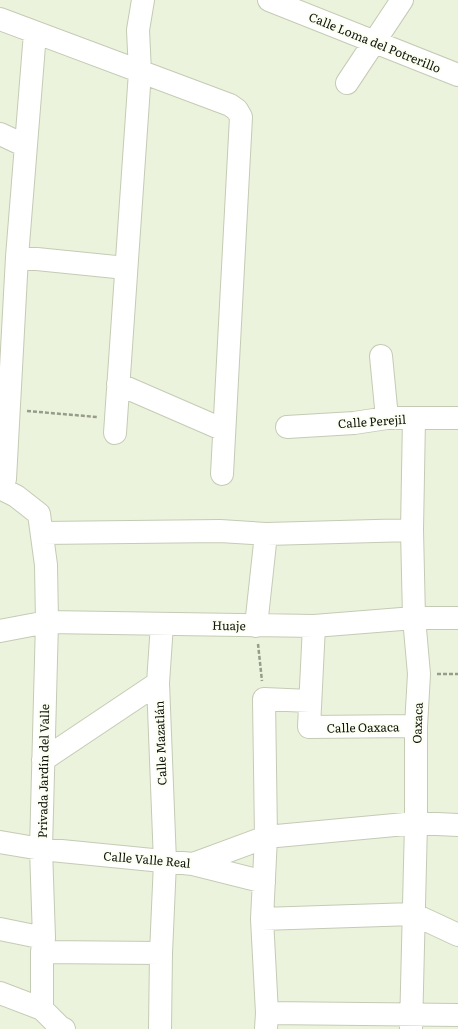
<svg xmlns="http://www.w3.org/2000/svg" width="458" height="1029" viewBox="0 0 458 1029" font-family="Literata,serif">
<style>
.lines{fill:none;stroke-linecap:round;stroke-linejoin:round}
.minor-casing{stroke:#c4cbb5;stroke-width:24}
.path{stroke:#969b8a;stroke-width:2.5;stroke-dasharray:4 2;stroke-linecap:butt}
.minor{stroke:#fff;stroke-width:22}
.labels{text-anchor:middle;dominant-baseline:central;stroke-width:4;stroke-linejoin:round;paint-order:stroke}
.street-label{font-size:12px;fill:#11130c;stroke:#fafff1}
</style>
<rect width="100%" height="100%" fill="#ecf3dc"/>
<g class="lines">
<defs>
<path id="minor" d="M 269,0 L 458,75
M 0,19 L 230,105 L 237,110 L 241,117 L 222,474
M 347,83 L 402,0
M 0,134 L 26,146
M 17,257 L 126,268
M 381,356 L 387,418
M 118,384 L 224,430
M 287,427 L 354,423 L 387,418 L 458,418
M 115,433 L 140,72 L 138,30 L 143,0
M 5,479 L 17,257 L 35,33
M 0,488 L 16,496 L 39,514 L 46,565 L 47,622 L 41,849 L 44,938 L 42,952 L 42,1009
M 42,533 L 220,531 L 266,534 L 412,530
M 256,626 L 266,534
M 314,626 L 309,727 L 416,726
M 0,631 L 47,622 L 314,626 L 414,618 L 458,618
M 43,760 L 158,683
M 0,842 L 41,849 L 193,864 L 266,837 L 416,823 L 458,825
M 193,864 L 264,882
M 262,919 L 413,914 L 458,935
M 0,929 L 44,938
M 42,952 L 161,953
M 0,993 L 42,1009 L 60,1027 L 64,1029
M 267,1013 L 458,1015
M 160,1029 L 161,953 L 165,862 L 158,683 L 162,624
M 266,1029 L 267,1013 L 262,919 L 266,837 L 264,699 L 310,701
M 411,1029 L 416,823 L 416,726 L 419,674 L 414,618 L 412,530 L 414,418"/>
</defs>
<!-- minor casing -->
<use href="#minor" class="minor-casing"/>
<!-- path -->
<path class="path" d="M 27,411 L 97,417
M 258,644 L 262,681
M 437,674 L 458,674"/>
<!-- minor -->
<use href="#minor" class="minor"/>
</g>
<g class="labels">
<!-- street labels -->
<g class="street-label">
<text transform="translate(375 42) rotate(22)">Calle Loma del Potrerillo</text>
<text transform="translate(372 421) rotate(-4)">Calle Perejil</text>
<text transform="translate(229 625) rotate(1)">Huaje</text>
<text transform="translate(417 723) rotate(-88)">Oaxaca</text>
<text transform="translate(363 727) rotate(-1)">Calle Oaxaca</text>
<text transform="translate(160 743) rotate(-92)">Calle Mazatlán</text>
<text transform="translate(43 771) rotate(-89)">Privada Jardín del Valle</text>
<text transform="translate(147 859) rotate(5)">Calle Valle Real</text>
</g>
</g>
</svg>
